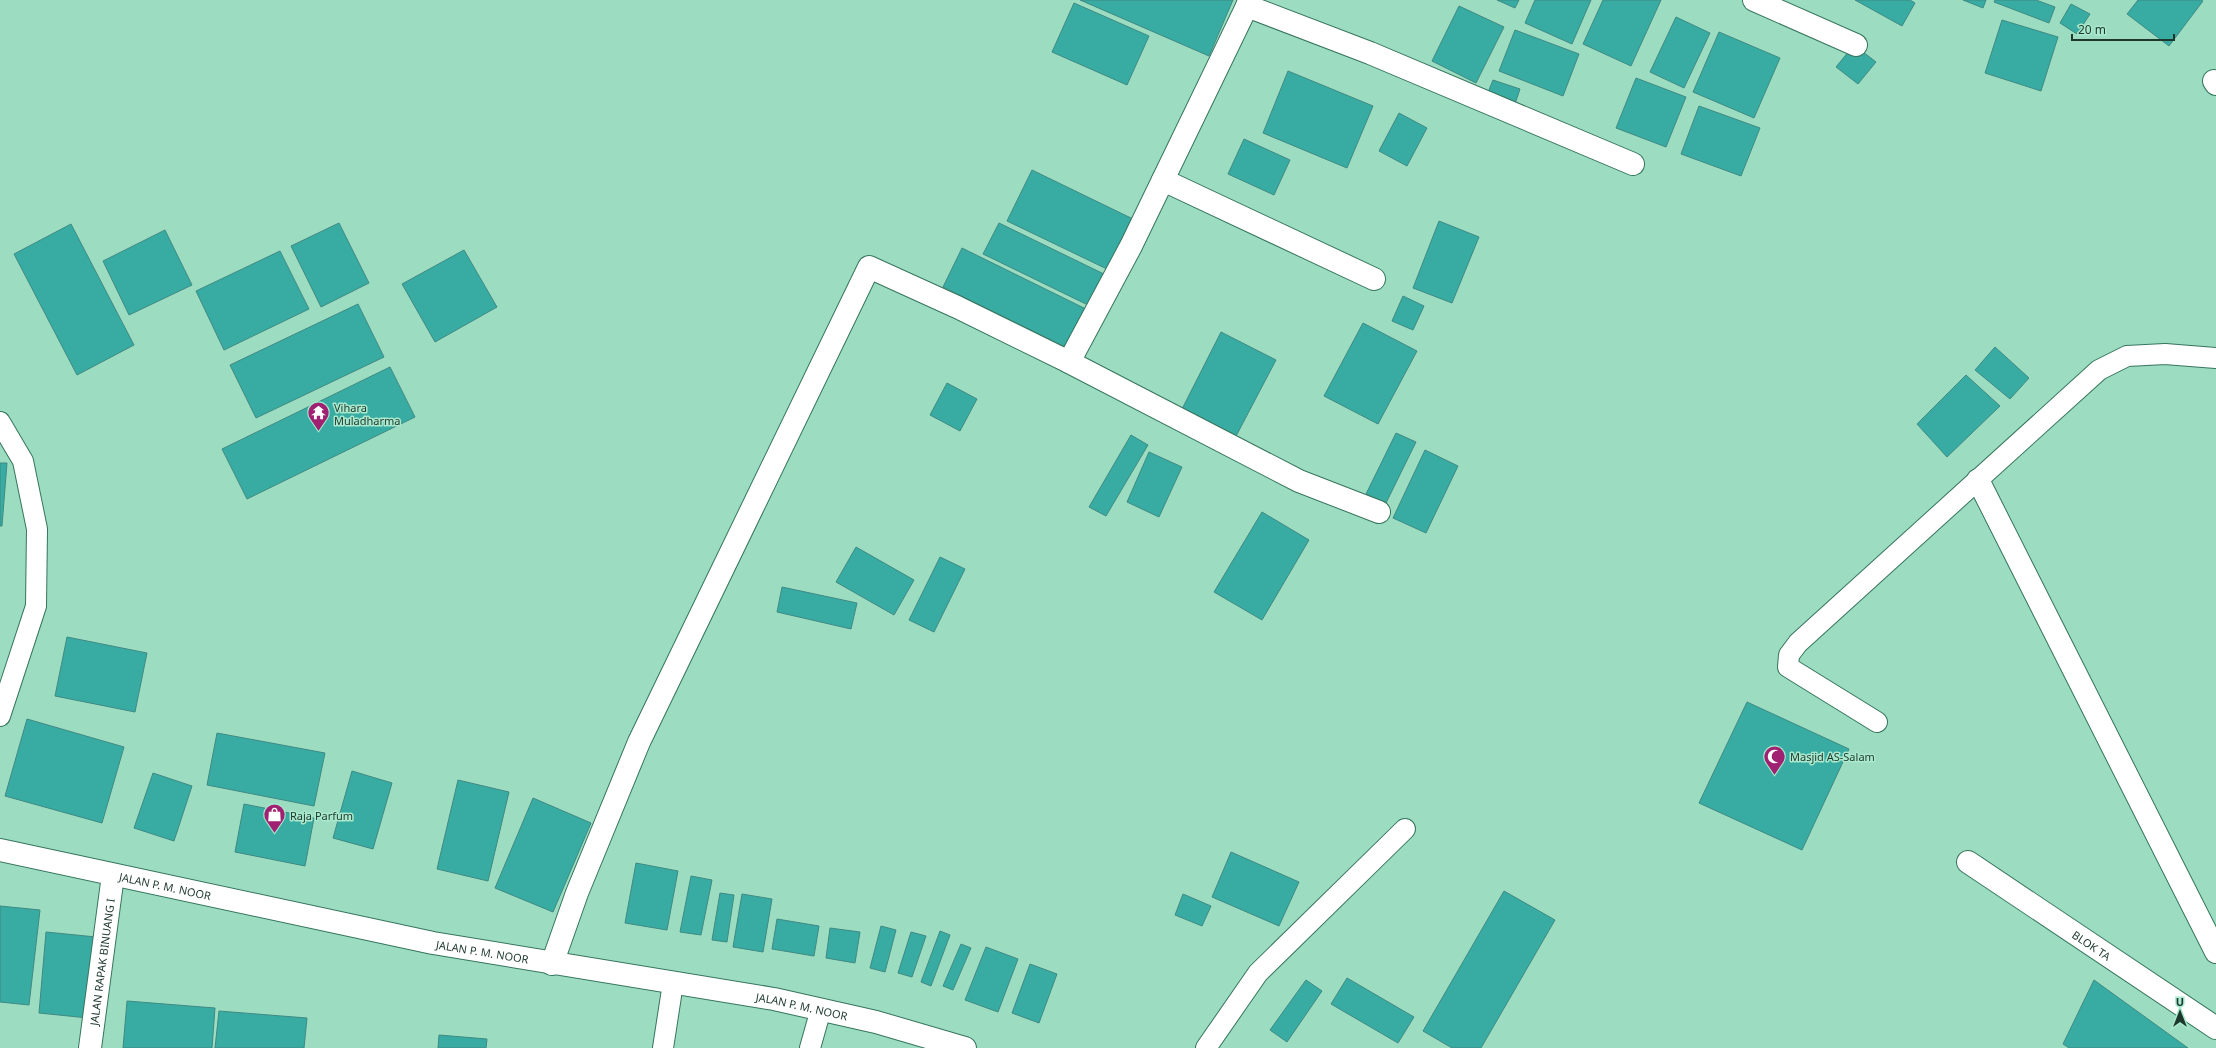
<svg xmlns="http://www.w3.org/2000/svg" width="2216" height="1048" viewBox="0 0 2216 1048" font-family="'Noto Sans',sans-serif">
<style>
.building{fill:#38aca2;stroke:#3f8a83}
.lines{fill:none;stroke-linecap:round;stroke-linejoin:round}
.lane-casing{stroke:#36755e;stroke-width:22}
.street-casing{stroke:#36755e;stroke-width:24}
.highway-casing{stroke:#36755e;stroke-width:24}
.lane{stroke:#fff;stroke-width:20}
.street{stroke:#fff;stroke-width:22}
.highway{stroke:#fff;stroke-width:22}
.labels{text-anchor:middle;dominant-baseline:central;stroke-width:3;stroke-linejoin:round;paint-order:stroke}
.poi-label{font-size:11px;fill:#1e382e;stroke:#a9e9ce;text-anchor:start}
.street-label{font-size:11px;fill:#1e382e;stroke:#a9e9ce}
</style>
<rect width="100%" height="100%" fill="#9cdcc1"/>
<!-- building -->
<path class="building" d="M 1080,0 L 1233,0 L 1209,56 Z
M 1497,0 L 1519,0 L 1515,8 Z
M 1535,0 L 1591,0 L 1572,44 L 1525,23 Z
M 1603,0 L 1661,0 L 1631,66 L 1583,44 Z
M 1855,0 L 1910,0 L 1915,3 L 1902,26 Z
M 1963,0 L 1986,0 L 1983,8 Z
M 1995,0 L 2036,0 L 2055,7 L 2049,23 L 1994,2 Z
M 2138,0 L 2201,0 L 2203,1 L 2169,46 L 2127,14 Z
M 1074,3 L 1149,36 L 1127,85 L 1052,52 Z
M 2071,4 L 2090,14 L 2077,34 L 2060,23 Z
M 1459,6 L 1504,27 L 1476,83 L 1432,61 Z
M 1676,17 L 1710,33 L 1684,88 L 1650,72 Z
M 2002,20 L 2058,37 L 2041,91 L 1985,73 Z
M 1515,30 L 1579,54 L 1563,96 L 1499,71 Z
M 1719,32 L 1780,58 L 1754,118 L 1693,92 Z
M 1854,45 L 1876,62 L 1858,84 L 1836,67 Z
M 1288,71 L 1373,106 L 1347,168 L 1263,133 Z
M 1636,78 L 1686,97 L 1666,147 L 1616,128 Z
M 1493,80 L 1520,89 L 1513,110 L 1485,100 Z
M 1699,106 L 1760,128 L 1741,176 L 1681,154 Z
M 1399,113 L 1427,128 L 1407,166 L 1379,151 Z
M 1244,139 L 1290,160 L 1274,195 L 1228,174 Z
M 1032,170 L 1133,219 L 1109,270 L 1007,221 Z
M 1439,221 L 1479,237 L 1452,303 L 1413,288 Z
M 339,223 L 369,283 L 321,307 L 291,246 Z
M 999,223 L 1106,275 L 1090,306 L 983,254 Z
M 71,224 L 134,345 L 77,375 L 14,254 Z
M 165,230 L 192,285 L 129,315 L 103,261 Z
M 962,248 L 1088,310 L 1069,349 L 943,287 Z
M 464,250 L 497,307 L 435,342 L 402,284 Z
M 280,251 L 309,309 L 224,350 L 196,291 Z
M 1403,296 L 1424,306 L 1413,330 L 1392,321 Z
M 358,304 L 384,357 L 256,418 L 230,365 Z
M 1363,323 L 1417,351 L 1378,424 L 1324,396 Z
M 1221,332 L 1276,360 L 1234,440 L 1180,413 Z
M 1995,347 L 2029,378 L 2010,399 L 1975,370 Z
M 390,367 L 415,417 L 247,499 L 222,449 Z
M 1966,375 L 2000,406 L 1947,457 L 1917,424 Z
M 947,383 L 977,399 L 960,431 L 930,415 Z
M 1396,433 L 1416,442 L 1386,503 L 1366,494 Z
M 1131,435 L 1148,445 L 1106,516 L 1089,507 Z
M 1425,450 L 1458,466 L 1426,533 L 1393,518 Z
M 1149,452 L 1182,467 L 1159,517 L 1127,502 Z
M 0,463 L 7,463 L 2,526 L 0,526 Z
M 1262,512 L 1309,540 L 1262,620 L 1214,592 Z
M 856,547 L 914,580 L 894,615 L 836,582 Z
M 940,557 L 965,569 L 934,632 L 909,620 Z
M 782,587 L 857,603 L 851,629 L 777,612 Z
M 67,637 L 147,653 L 135,712 L 55,696 Z
M 1747,702 L 1849,749 L 1802,850 L 1699,803 Z
M 27,719 L 124,747 L 102,823 L 5,796 Z
M 217,733 L 325,753 L 314,806 L 207,785 Z
M 352,771 L 392,783 L 373,849 L 333,838 Z
M 153,773 L 192,786 L 174,841 L 134,828 Z
M 458,780 L 509,792 L 488,881 L 437,869 Z
M 533,798 L 591,823 L 553,912 L 495,888 Z
M 244,804 L 314,818 L 305,866 L 235,852 Z
M 1231,852 L 1299,882 L 1279,926 L 1212,897 Z
M 636,863 L 678,871 L 667,930 L 625,923 Z
M 691,876 L 712,880 L 701,935 L 680,932 Z
M 1504,891 L 1555,920 L 1481,1048 L 1452,1048 L 1423,1031 Z
M 720,893 L 734,895 L 727,942 L 712,940 Z
M 742,894 L 772,899 L 763,952 L 733,947 Z
M 1183,894 L 1211,906 L 1202,926 L 1175,915 Z
M 0,906 L 40,910 L 29,1005 L 0,1002 Z
M 777,919 L 819,926 L 814,956 L 772,949 Z
M 881,926 L 896,930 L 885,972 L 870,968 Z
M 830,928 L 860,932 L 855,963 L 826,958 Z
M 940,931 L 950,935 L 931,986 L 921,982 Z
M 46,932 L 96,937 L 88,1018 L 39,1013 Z
M 911,932 L 926,936 L 912,977 L 898,973 Z
M 961,944 L 971,948 L 953,990 L 943,986 Z
M 986,947 L 1018,959 L 998,1012 L 965,1000 Z
M 1030,964 L 1057,974 L 1039,1023 L 1012,1013 Z
M 1347,978 L 1414,1017 L 1398,1043 L 1331,1004 Z
M 1306,980 L 1322,991 L 1287,1042 L 1270,1030 Z
M 2094,980 L 2188,1048 L 2069,1048 L 2063,1044 Z
M 127,1001 L 215,1008 L 212,1048 L 123,1048 Z
M 219,1011 L 307,1018 L 304,1048 L 215,1048 Z
M 439,1035 L 487,1039 L 486,1048 L 438,1048 Z"/>
<g class="lines">
<defs>
<path id="lane" d="M 0,422 L 23,461 L 37,529 L 36,606 L 0,716
M 1877,722 L 1788,667 L 1789,655 L 1798,643 L 2099,370 L 2127,356 L 2165,354 L 2216,358
M 663,1048 L 673,983
M 810,1048 L 821,1009
M 1206,1048 L 1258,973 L 1405,829"/>
<g id="street">
<path d="M 1754,0 L 1856,45"/>
<path d="M 1247,6 L 1370,53 L 1633,164"/>
<path d="M 2214,81 L 2216,84"/>
<path d="M 1163,180 L 1374,279"/>
<path d="M 1069,362 L 1299,481 L 1379,512"/>
<path d="M 1978,480 L 2216,952"/>
<path id="s1" d="M 1968,862 L 2216,1028"/>
<path d="M 552,964 L 577,893 L 639,742 L 869,267 L 957,307 L 1069,362 L 1131,246 L 1250,0"/>
<path id="s2" d="M 90,1048 L 113,875"/>
</g>
<g id="highway">
<path id="s3" d="M 0,850 L 433,943 L 774,999 L 876,1022 L 965,1048"/>
</g>
</defs>
<!-- lane casing -->
<use href="#lane" class="lane-casing"/>
<!-- street casing -->
<use href="#street" class="street-casing"/>
<!-- highway casing -->
<use href="#highway" class="highway-casing"/>
<!-- lane -->
<use href="#lane" class="lane"/>
<!-- street -->
<use href="#street" class="street"/>
<!-- highway -->
<use href="#highway" class="highway"/>
</g>
<!-- icons -->
<defs>
<symbol id="temple-pin" viewBox="-11 -11 22 30"><path d="M0 17L-7.5 6A9.5 9.5 0 1 1 7.5 6Z" fill="#a02072" stroke="#a9e9ce"/><path d="M0-6L5-2H3V0L6.5 2.5H4V6H1.5V3h-3V6H-4V2.5H-6.5L-3 0V-2H-5Z" fill="#fff"/></symbol>
<symbol id="mosque-pin" viewBox="-11 -11 22 30"><path d="M0 17L-7.5 6A9.5 9.5 0 1 1 7.5 6Z" fill="#a02072" stroke="#a9e9ce"/><path d="M3.5-4.9A6 6 0 1 0 3.5 4.9A5 5 0 1 1 3.5-4.9Z" fill="#fff"/></symbol>
<symbol id="shop-pin" viewBox="-11 -11 22 30"><path d="M0 17L-7.5 6A9.5 9.5 0 1 1 7.5 6Z" fill="#a02072" stroke="#a9e9ce"/><path d="M-5-2.5h2.3a2.7 3.5 0 0 1 5.4 0H5L5.5 6h-11ZM-1.5-2.5h3a1.5 2.3 0 0 0-3 0Z" fill="#fff"/></symbol>
</defs>
<g fill-rule="evenodd">
<use href="#temple-pin" x="306" y="400" width="25" height="34"/>
<use href="#mosque-pin" x="1762" y="744" width="25" height="34"/>
<use href="#shop-pin" x="262" y="802" width="25" height="34"/>
</g>
<g class="labels">
<!-- poi labels -->
<g class="poi-label">
<text x="334" y="407">Vihara<tspan x="334" dy="13">Muladharma</tspan></text>
<text x="1790" y="756">Masjid AS-Salam</text>
<text x="290" y="815">Raja Parfum</text>
</g>
<!-- street labels -->
<g class="street-label">
<text stroke="none"><textPath href="#s3" startOffset="169">JALAN P. M. NOOR</textPath></text>
<text stroke="none"><textPath href="#s1" startOffset="149">BLOK TA</textPath></text>
<text stroke="none"><textPath href="#s3" startOffset="493">JALAN P. M. NOOR</textPath></text>
<text stroke="none"><textPath href="#s2" startOffset="87">JALAN RAPAK BINUANG I</textPath></text>
<text stroke="none"><textPath href="#s3" startOffset="817">JALAN P. M. NOOR</textPath></text>
</g>
</g>
<!-- north arrow -->
<g transform="translate(2180 1012)" stroke="#a9e9ce" stroke-width="3" paint-order="stroke">
<path d="M0-3L7 15L0 10L-7 15Z" fill="#1e382e"/>
<text y="-6" font-size="11" font-weight="bold" text-anchor="middle" fill="#1e382e">U</text>
</g>
<!-- scale -->
<path d="M2072 34v6h102v-6" fill="none" stroke="#1e382e" stroke-width="2"/>
<text x="2078" y="34" font-size="12" fill="#1e382e" stroke="#a9e9ce" stroke-width="3" paint-order="stroke">20 m</text>
</svg>
